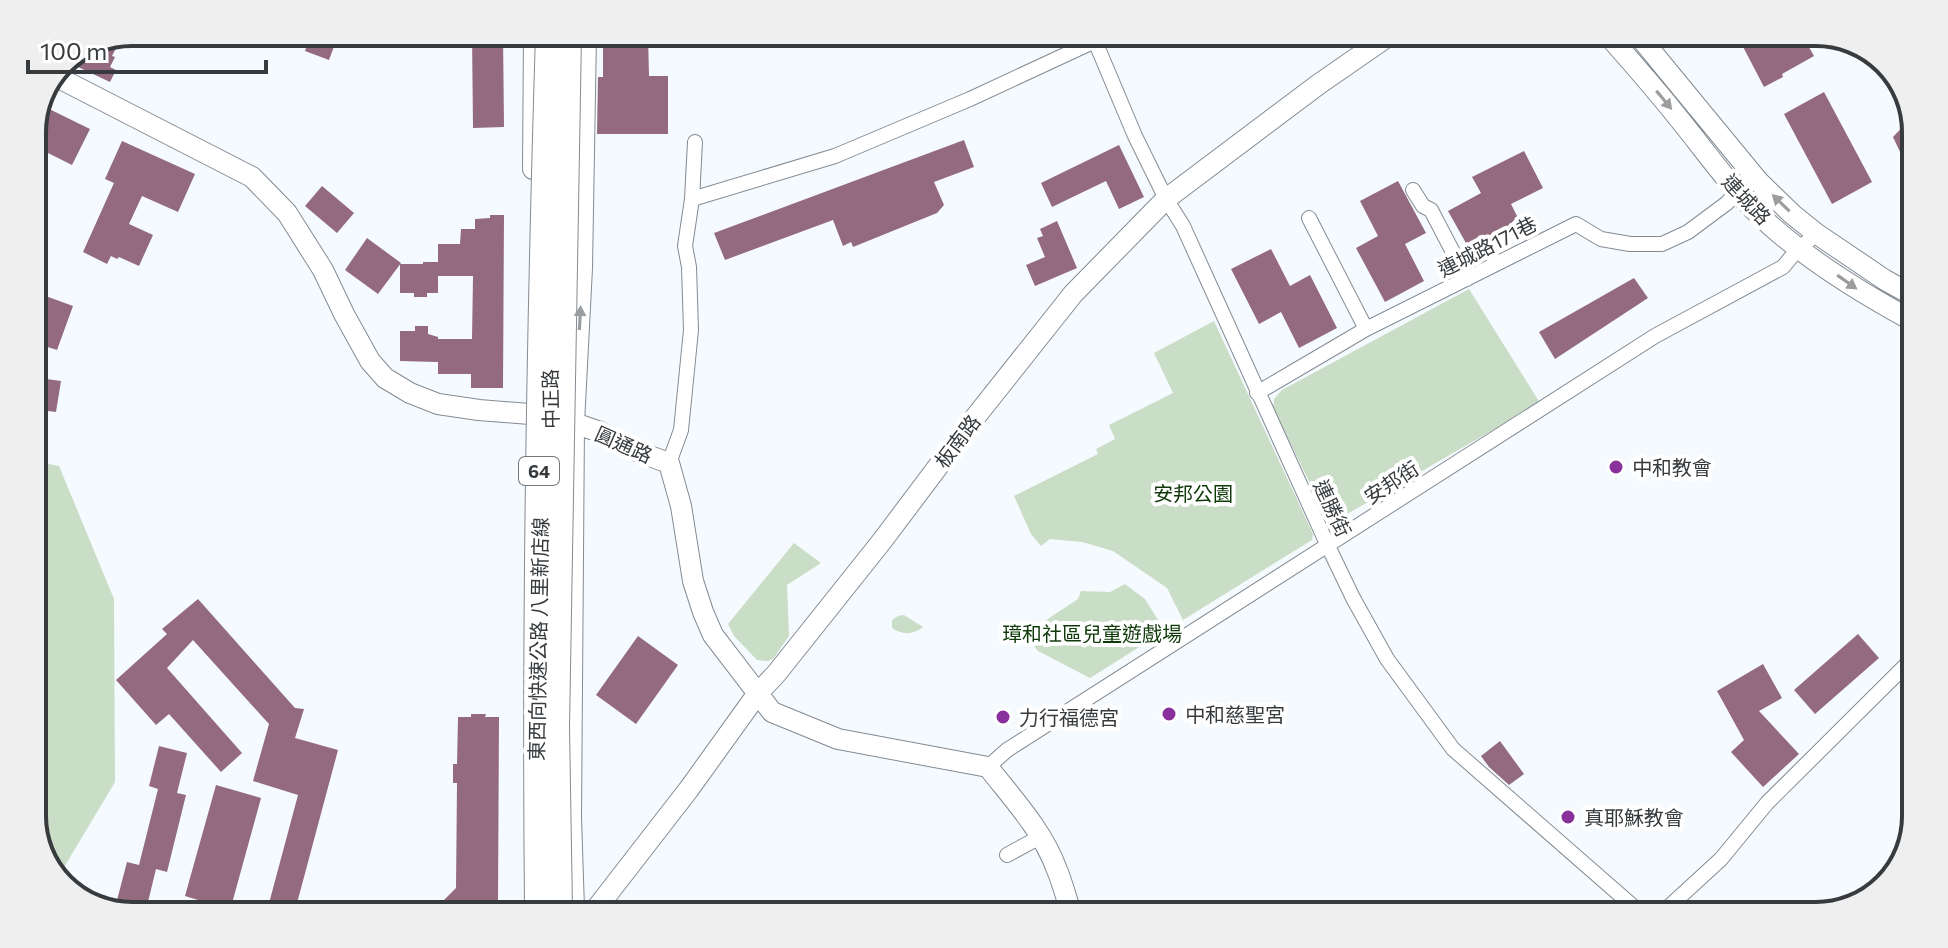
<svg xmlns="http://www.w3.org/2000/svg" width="1948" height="948" viewBox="0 0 1948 948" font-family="Commissioner,'Noto Sans TC',sans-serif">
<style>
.green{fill:#caddc7}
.building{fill:#936a7e}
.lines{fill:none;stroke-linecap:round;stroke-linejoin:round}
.street-casing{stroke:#838b93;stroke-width:16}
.secondary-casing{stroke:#838b93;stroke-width:22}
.street{stroke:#fff;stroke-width:14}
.secondary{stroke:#fff;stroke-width:20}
.highway-bridge-casing{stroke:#838b93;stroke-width:28;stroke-linecap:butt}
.highway-bridge{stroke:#fff;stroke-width:26}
.oneway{fill:#9b9d9e}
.poi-dot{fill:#89309d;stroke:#fff;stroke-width:3}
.labels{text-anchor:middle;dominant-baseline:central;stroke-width:8;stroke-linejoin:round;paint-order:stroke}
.shield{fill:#fff;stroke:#737678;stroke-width:2}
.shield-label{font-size:18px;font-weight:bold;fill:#373b3e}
.street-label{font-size:20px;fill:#373b3e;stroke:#fff}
.poi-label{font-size:20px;fill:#373b3e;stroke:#fff;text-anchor:start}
.park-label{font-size:20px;fill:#0f3909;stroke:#fff}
.rim{fill:none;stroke:#373b3e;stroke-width:4}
</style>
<rect width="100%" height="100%" fill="#f5faff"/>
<!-- green -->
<path class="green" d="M 1469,289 L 1540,403 L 1330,524 L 1273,408 L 1274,399 L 1282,390 Z
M 1214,321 L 1313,534 L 1312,540 L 1183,620 L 1167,588 L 1113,551 L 1082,542 L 1050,539 L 1041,546 L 1031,534 L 1014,496 L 1098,454 L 1096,449 L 1115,439 L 1109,425 L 1173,393 L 1154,353 Z
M 32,461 L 59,466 L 114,599 L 115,782 L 57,879 L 49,872 L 32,823 Z
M 794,543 L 821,563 L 787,585 L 789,636 L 773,659 L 768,661 L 757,660 L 734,636 L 728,624 Z
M 1125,584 L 1145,599 L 1165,631 L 1090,678 L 1038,651 L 1025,634 L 1078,599 L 1081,591 L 1110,592 Z
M 904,615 L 923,627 C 913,635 902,635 892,628 L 892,620 L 898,616 Z"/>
<!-- building -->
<path class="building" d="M 311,33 L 339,33 L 329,60 L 305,51 Z
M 472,34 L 503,34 L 504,127 L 473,128 Z
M 603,35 L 648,35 L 649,76 L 668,76 L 668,134 L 597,134 L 598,77 L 603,77 Z
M 1740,41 L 1806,42 L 1814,56 L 1782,74 L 1783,77 L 1764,87 Z
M 105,43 L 116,48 L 112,56 L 115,57 L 110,67 L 116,70 L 110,82 L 63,60 Z
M 1824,92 L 1872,182 L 1832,204 L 1784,114 Z
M 41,105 L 90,129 L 72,165 L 32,145 L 32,126 Z
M 1913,116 L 1916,126 L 1915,184 L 1893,137 Z
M 964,140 L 974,167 L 934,182 L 944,205 L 937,213 L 853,247 L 851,242 L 843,246 L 833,220 L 725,260 L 714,233 Z
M 122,141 L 195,174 L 178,212 L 142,196 L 129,224 L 153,235 L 139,266 L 119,257 L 117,259 L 111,256 L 107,264 L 83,252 L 114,183 L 105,179 Z
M 1119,145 L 1144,197 L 1119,209 L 1106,181 L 1052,207 L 1041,183 Z
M 1524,151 L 1543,188 L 1511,204 L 1521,224 L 1471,252 L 1448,211 L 1481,193 L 1472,177 Z
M 1398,181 L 1426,233 L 1405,244 L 1424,281 L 1385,302 L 1356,248 L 1378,236 L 1360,201 Z
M 322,186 L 354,213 L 337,233 L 305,206 Z
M 490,215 L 504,215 L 503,388 L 471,388 L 471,374 L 438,374 L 438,362 L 400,361 L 400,331 L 415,331 L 415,326 L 428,326 L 428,334 L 438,337 L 438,339 L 472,339 L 473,276 L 438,276 L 438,293 L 427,293 L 427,297 L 414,297 L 414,293 L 400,293 L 400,264 L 423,264 L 423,262 L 438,262 L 438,244 L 460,244 L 461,229 L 475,229 L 475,219 L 490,218 Z
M 1057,221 L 1077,268 L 1035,286 L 1026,265 L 1045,257 L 1037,238 L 1043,236 L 1040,229 Z
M 367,238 L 401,263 L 378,294 L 345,270 Z
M 1271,249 L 1290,286 L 1310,275 L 1337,328 L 1299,348 L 1281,312 L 1259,324 L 1231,269 Z
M 1634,278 L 1648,298 L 1555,359 L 1539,332 Z
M 32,291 L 73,306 L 57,350 L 32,342 Z
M 32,377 L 61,381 L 56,412 L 32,409 Z
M 198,599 L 295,708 L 304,709 L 295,738 L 338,750 L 296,907 L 268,907 L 298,795 L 253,781 L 269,724 L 193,640 L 167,668 L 242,753 L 221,772 L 169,714 L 156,725 L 116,680 L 167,634 L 162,629 Z
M 1858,634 L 1879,658 L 1815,714 L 1794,690 Z
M 638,636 L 678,665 L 636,724 L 596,695 Z
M 1763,664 L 1782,698 L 1759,711 L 1799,754 L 1763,787 L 1731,752 L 1744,740 L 1717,691 Z
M 471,714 L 486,714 L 485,717 L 499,717 L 498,901 L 493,901 L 493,906 L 482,906 L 481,908 L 436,908 L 456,888 L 457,783 L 453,783 L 453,764 L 457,764 L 458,717 L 471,717 Z
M 1500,741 L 1524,774 L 1509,785 L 1489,767 L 1481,756 Z
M 159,746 L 187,753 L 177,793 L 186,795 L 167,872 L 156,869 L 147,906 L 124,906 L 116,904 L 127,862 L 139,865 L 158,789 L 149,786 Z
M 216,785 L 261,798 L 231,907 L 221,907 L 185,896 Z"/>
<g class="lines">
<defs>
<path id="street" d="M 1097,38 L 1095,41 L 1135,136 L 1166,199 L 1183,226 L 1328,546 L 1353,598 L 1387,659 L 1453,749 L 1643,915
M 1413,190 L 1423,206 L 1431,210 L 1467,279
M 692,199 L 835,156 L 970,99 L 1095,41
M 1309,218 L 1366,329
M 1257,393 L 1366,329 L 1576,224 L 1601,239 L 1630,244 L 1662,244 L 1688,232 L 1727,203 L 1737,192
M 669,463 L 681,430 L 691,330 L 689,267 L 685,246 L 692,199 L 695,142
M 988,767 L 1007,750 L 1655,336 L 1783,267 L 1798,249 L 1817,234
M 1007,855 L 1040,837
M 1660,915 L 1721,859 L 1767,803 L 1909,662"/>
<path id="secondary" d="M 1613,41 C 1637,68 1661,96 1684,125 C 1712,160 1738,197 1771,226 C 1814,264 1863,294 1913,321
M 1643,41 L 1759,182 L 1792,214 L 1817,234 L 1885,280 L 1914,296
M 55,76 L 252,177 L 287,213 L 323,270 L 344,314 L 370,361 L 385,378 L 410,393 L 438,404 L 479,410 L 530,414 L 574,423 L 600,432 L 641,453 L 669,463 L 681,506 L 693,581 L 703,612 L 713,635 L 772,712 L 838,739 L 988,767 C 1013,799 1043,831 1057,870 C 1063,884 1066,898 1071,912
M 533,169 L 534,34
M 574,909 L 571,817 L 574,423 L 582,268 L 586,35
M 596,909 L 689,789 L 758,693 L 776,674 L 882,541 L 973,420 L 1073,294 L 1166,199 L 1319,84 L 1384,39"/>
</defs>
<!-- street casing -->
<use href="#street" class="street-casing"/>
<!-- secondary casing -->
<use href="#secondary" class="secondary-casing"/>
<!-- street -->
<use href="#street" class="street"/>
<!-- secondary -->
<use href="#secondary" class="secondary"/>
<defs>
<path id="highway-bridge" d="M 538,909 C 535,617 540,326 549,34
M 559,909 L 556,727 L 568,35"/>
</defs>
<!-- highway-bridge casing -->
<use href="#highway-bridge" class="highway-bridge-casing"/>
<!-- highway-bridge -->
<use href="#highway-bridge" class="highway-bridge"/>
</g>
<!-- one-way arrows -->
<defs><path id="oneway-solid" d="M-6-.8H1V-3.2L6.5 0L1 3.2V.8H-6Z" transform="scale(2)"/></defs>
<g class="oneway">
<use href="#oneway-solid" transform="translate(1664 100) rotate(50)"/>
<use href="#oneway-solid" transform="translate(1781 203) rotate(-136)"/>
<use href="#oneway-solid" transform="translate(1847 282) rotate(35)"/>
<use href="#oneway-solid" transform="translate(580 318) rotate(-87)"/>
</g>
<!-- markers -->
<g class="poi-dot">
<circle cx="1616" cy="467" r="8"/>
<circle cx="1169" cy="714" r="8"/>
<circle cx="1003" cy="717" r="8"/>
<circle cx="1568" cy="817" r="8"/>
</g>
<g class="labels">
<!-- shield labels -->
<rect class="shield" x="519" y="457" width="40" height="28" rx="6"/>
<g class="shield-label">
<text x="539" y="471">64</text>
</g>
<!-- street labels -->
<g class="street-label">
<text transform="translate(1747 199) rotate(47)">連城路</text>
<text transform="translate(1487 246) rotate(-27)">連城路171巷</text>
<text transform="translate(550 399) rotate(-91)">中正路</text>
<text transform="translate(957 441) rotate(-53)">板南路</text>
<text transform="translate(624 444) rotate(24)">圓通路</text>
<text transform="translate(1391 482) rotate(-33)">安邦街</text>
<text transform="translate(1333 508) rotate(65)">連勝街</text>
<text transform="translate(538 639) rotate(-89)">東西向快速公路 八里新店線</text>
</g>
<!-- poi labels -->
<g class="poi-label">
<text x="1632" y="467">中和教會</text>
<text x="1185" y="714">中和慈聖宮</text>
<text x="1019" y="717">力行福德宮</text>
<text x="1584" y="817">真耶穌教會</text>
</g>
<!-- park labels -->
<g class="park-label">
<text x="1193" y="493">安邦公園</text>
<text x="1092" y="633">璋和社區兒童遊戲場</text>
</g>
</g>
<!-- crop -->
<path d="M0 0H1948V948H0ZM132 46H1816A86 86 0 0 1 1902 132V816A86 86 0 0 1 1816 902H132A86 86 0 0 1 46 816V132A86 86 0 0 1 132 46Z" fill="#efeff0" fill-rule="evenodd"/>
<path class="rim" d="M132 46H1816A86 86 0 0 1 1902 132V816A86 86 0 0 1 1816 902H132A86 86 0 0 1 46 816V132A86 86 0 0 1 132 46Z"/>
<!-- scale -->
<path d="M28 60v12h238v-12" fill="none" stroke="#373b3e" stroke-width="4"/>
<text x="40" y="60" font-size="24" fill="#373b3e" stroke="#ffffff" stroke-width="6" paint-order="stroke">100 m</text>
</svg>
